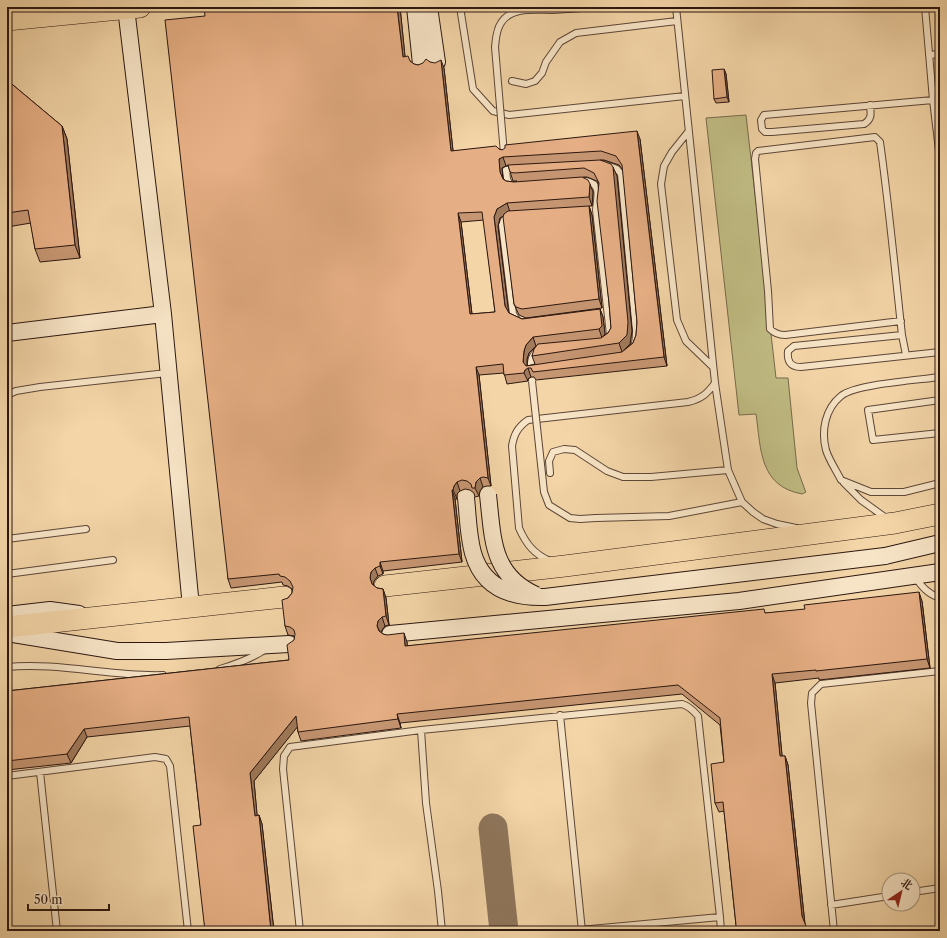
<svg xmlns="http://www.w3.org/2000/svg" width="947" height="938" viewBox="0 0 947 938" font-family="'Libre Caslon Text','Noto Serif SC',serif">
<style>
.green{fill:#c0bc83;stroke:#766a4a}
.lines{fill:none;stroke-linecap:round;stroke-linejoin:round}
.taxiway{stroke:#8f765c;stroke-width:29}
.lane-casing{stroke:#5d4636;stroke-width:8}
.secondary-casing{stroke:#2b1710;stroke-width:18}
.highway-casing{stroke:#2b1710;stroke-width:22}
.lane{stroke:#f7e4c6;stroke-width:6}
.secondary{stroke:#f7e4c6;stroke-width:16}
.highway{stroke:#f3d5a7;stroke-width:21}
.lane-bridge-casing{stroke:#5d4636;stroke-width:8;stroke-linecap:butt}
.secondary-bridge-casing{stroke:#2b1710;stroke-width:18;stroke-linecap:butt}
.lane-bridge{stroke:#f7e4c6;stroke-width:6}
.secondary-bridge{stroke:#f7e4c6;stroke-width:16}
.wall{fill:#c69672;stroke:#2b1710;fill-rule:evenodd}
.shaded-wall{fill:#a17a5c;stroke:#2b1710}
.building{fill:#e6ae84;stroke:#2b1710;fill-rule:evenodd}
</style>
<rect width="100%" height="100%" fill="#f3d5a7"/>
<filter id="stains"><feTurbulence type="fractalNoise" baseFrequency=".005" numOctaves="4"/><feColorMatrix values="0 0 0 0 .2 0 0 0 0 .09 0 0 0 0 .02 0 0 0 .5 -.17"/></filter>
<radialGradient id="worn" r=".72"><stop offset=".6" stop-color="#630" stop-opacity="0"/><stop offset="1" stop-color="#630" stop-opacity=".3"/></radialGradient>
<!-- green -->
<path class="green" d="M 746,115 L 776,378 L 788,378 L 797,468 L 805,490 L 806,492 L 802,494 C 759,486 761,449 756,414 L 739,415 L 706,118 Z"/>
<g class="lines">
<!-- taxiway -->
<path class="taxiway" d="M 493,828 L 504,931"/>
<defs>
<path id="lane" d="M 460,7 L 473,89 L 493,111 L 509,115 L 685,96
M 676,7 L 715,383 L 728,470 L 742,502 L 753,512 L 763,519 L 777,524 L 796,528
M 553,10 L 597,7
M 929,55 L 940,54
M 512,81 L 526,84 L 535,81 L 542,73 L 546,62 L 560,42 L 576,33 L 677,21
M 933,100 L 940,159
M 870,105 C 871,114 872,119 864,124 L 772,132 L 765,132 L 762,129 L 761,120 L 764,115 L 933,100 L 925,7
M 688,132 L 672,152 L 664,166 L 661,184 L 677,320 L 686,341 L 713,367
M 604,164 L 617,169 L 621,174 L 636,331 C 636,344 635,349 624,356 L 531,370 C 530,360 532,355 539,349 L 604,342 L 608,339 L 610,335 L 596,210 C 597,197 602,184 586,181 L 517,186 L 510,185 L 507,179 L 506,170 Z
M 509,217 L 504,220 L 502,225 L 513,314 L 517,320
M 901,321 L 785,335 C 779,335 775,334 770,329 L 768,291 L 755,159 L 756,153 L 758,151 L 875,137 L 880,142 C 889,206 895,271 902,335 L 794,346 L 788,351 C 787,361 790,367 801,367 L 940,352
M 902,335 L 906,355
M 940,377 C 919,380 855,384 841,396 C 825,409 821,431 826,450 C 829,460 836,470 841,480 L 871,492 L 904,492 L 940,483
M 7,395 L 16,391 L 40,387 L 167,373
M 940,400 L 868,410 L 873,440 L 940,433
M 550,473 L 549,461 L 553,452 L 564,449 L 575,450 L 607,471 L 623,477 L 651,477 L 728,470
M 844,483 L 861,500 L 886,518
M 596,518 L 669,516 L 742,502
M 7,539 L 86,529
M 550,561 C 534,554 526,544 519,528 L 512,446 C 514,434 518,427 528,420 L 688,402 C 701,399 707,394 715,383
M 7,574 L 113,560
M 915,577 C 922,587 928,594 940,598
M 7,667 C 59,662 111,677 163,675
M 220,669 C 237,664 251,659 266,649
M 560,715 L 582,931
M 421,730 L 426,803 L 438,891 L 442,931
M 40,772 L 57,931
M 7,776 L 155,757 L 166,759 L 170,766 L 188,931
M 913,892 L 940,888
M 831,905 L 889,896
M 300,931 L 283,769 L 284,756 L 290,747 L 421,730 L 682,704 C 689,706 693,710 698,716 L 720,917
M 569,931 L 720,917 L 721,931
M 834,931 L 811,703 L 812,693 L 821,684 L 940,671"/>
<path id="secondary" d="M 415,7 L 421,64
M 429,7 L 437,62
M 126,8 L 163,314 L 191,607
M 7,333 L 163,314
M 885,556 L 940,543
M 7,615 L 50,610 L 79,614
M 7,633 L 117,651 L 166,651 L 289,644
M 390,634 L 739,601 L 940,572"/>
<path id="highway" d="M 7,20 L 140,7
M 385,586 L 565,566 L 895,523 L 940,514
M 7,627 L 284,597"/>
</defs>
<!-- lane casing -->
<use href="#lane" class="lane-casing"/>
<!-- secondary casing -->
<use href="#secondary" class="secondary-casing"/>
<!-- highway casing -->
<use href="#highway" class="highway-casing"/>
<!-- lane -->
<use href="#lane" class="lane"/>
<!-- secondary -->
<use href="#secondary" class="secondary"/>
<!-- highway -->
<use href="#highway" class="highway"/>
<defs>
<path id="lane-bridge" d="M 504,154 L 495,47 C 496,39 496,30 501,23 C 511,6 537,10 553,10
M 532,381 L 544,492 L 549,505 L 570,518 L 580,519 L 596,518"/>
<path id="secondary-bridge" d="M 488,495 C 493,538 491,575 536,595
M 466,498 C 468,516 468,535 473,553 C 483,588 512,598 545,597 L 885,556"/>
</defs>
<!-- lane-bridge casing -->
<use href="#lane-bridge" class="lane-bridge-casing"/>
<!-- secondary-bridge casing -->
<use href="#secondary-bridge" class="secondary-bridge-casing"/>
<!-- lane-bridge -->
<use href="#lane-bridge" class="lane-bridge"/>
<!-- secondary-bridge -->
<use href="#secondary-bridge" class="secondary-bridge"/>
</g>
<!-- wall -->
<path class="wall" d="M 400,7 L 405,57 L 414,64 L 418,65 L 430,62 L 444,68 L 453,151 L 499,149 L 502,150 L 640,139 L 667,366 L 536,380 L 534,377 L 531,377 L 528,379 L 528,381 L 507,384 L 504,373 L 479,375 L 491,486 L 487,486 L 483,487 L 480,491 L 479,496 L 475,497 L 474,493 L 470,490 L 465,489 L 460,491 L 457,494 L 457,499 L 455,499 L 462,562 L 383,571 L 383,574 L 378,576 L 374,581 L 373,585 L 377,588 L 383,589 L 386,598 L 389,625 L 385,626 L 382,630 L 381,632 L 383,634 L 407,642 L 407,646 L 766,613 L 922,601 L 930,668 L 819,680 L 819,678 L 775,683 L 782,756 L 785,756 L 788,765 L 805,924 L 736,925 L 724,811 L 719,812 L 715,803 L 724,762 L 720,725 L 682,694 L 400,723 L 401,728 L 301,741 L 298,732 L 297,727 L 254,781 L 257,816 L 259,815 L 262,824 L 274,931 L 205,931 L 201,825 L 190,726 L 87,737 L 71,763 L 7,770 L 7,691 L 289,660 L 295,637 L 294,636 L 288,635 L 285,626 L 288,598 L 292,593 L 292,589 L 288,586 L 283,585 L 282,582 L 231,588 L 228,579 L 205,16 ZM 600,160 L 604,160 L 619,165 L 623,170 L 637,322 L 636,335 L 633,343 L 625,349 L 630,344 L 632,331 L 617,176 ZM 508,165 L 513,181 L 517,181 L 514,182 L 506,181 L 503,178 L 502,168 ZM 583,177 L 587,177 L 597,181 L 598,184 L 609,303 L 611,328 L 608,333 L 604,336 L 605,334 L 603,317 L 600,309 L 522,319 L 509,313 L 508,311 L 498,226 L 500,218 L 504,215 L 514,304 L 519,315 L 526,318 L 602,308 L 592,215 L 589,206 L 592,206 L 593,192 ZM 484,220 L 495,312 L 472,314 L 461,222 ZM 536,346 L 537,346 L 532,356 L 535,364 L 527,366 L 527,359 L 529,353 Z
M 724,69 L 726,74 L 729,102 L 716,103 L 714,99 Z
M 7,80 L 62,126 L 67,139 L 80,258 L 40,262 L 35,249 L 31,223 L 7,227 Z"/>
<!-- shaded-wall -->
<path class="shaded-wall" d="M 397,7 L 400,7 L 406,66 L 403,57 Z
M 441,60 L 444,68 L 454,160 L 451,151 Z
M 724,69 L 726,74 L 729,102 L 727,97 Z
M 62,126 L 67,139 L 80,258 L 75,245 Z
M 637,131 L 640,139 L 667,366 L 664,357 Z
M 503,157 L 506,166 L 502,168 L 503,181 L 500,172 L 499,159 Z
M 613,167 L 617,176 L 632,331 L 630,344 L 622,352 L 619,343 Z
M 590,184 L 593,192 L 592,206 L 589,197 Z
M 507,203 L 510,212 L 500,218 L 498,226 L 509,315 L 505,306 L 494,217 L 497,209 Z
M 589,206 L 592,215 L 602,308 L 599,299 Z
M 458,213 L 461,222 L 473,323 L 470,314 Z
M 600,309 L 603,317 L 605,334 L 602,338 L 599,329 Z
M 533,337 L 536,346 L 529,353 L 527,359 L 527,369 L 528,368 L 531,377 L 528,379 L 528,381 L 524,373 L 525,370 L 523,362 L 524,351 L 526,345 Z
M 476,367 L 479,375 L 491,486 L 488,478 Z
M 480,478 L 483,487 L 480,491 L 479,496 L 475,488 L 476,482 Z
M 457,482 L 460,491 L 457,494 L 457,499 L 453,490 L 454,486 Z
M 452,490 L 455,499 L 462,562 L 459,554 Z
M 380,562 L 383,571 L 383,574 L 380,566 Z
M 375,568 L 378,576 L 374,581 L 373,587 L 370,578 L 371,572 Z
M 383,589 L 386,598 L 389,625 L 386,616 Z
M 919,592 L 922,601 L 930,668 L 927,659 Z
M 382,617 L 385,626 L 382,630 L 381,634 L 377,626 L 378,621 Z
M 404,633 L 407,642 L 408,654 L 405,646 Z
M 772,674 L 775,683 L 783,765 L 780,756 Z
M 397,714 L 400,723 L 401,728 L 398,719 Z
M 296,716 L 299,725 L 254,781 L 258,825 L 255,816 L 250,773 Z
M 84,729 L 87,737 L 71,763 L 67,754 Z
M 785,756 L 788,765 L 805,925 L 802,916 Z
M 259,815 L 262,824 L 274,931 L 271,931 Z"/>
<!-- building -->
<path class="building" d="M 204,7 L 397,7 L 403,57 L 408,56 L 410,61 L 414,64 L 418,65 L 423,63 L 426,59 L 430,62 L 435,63 L 441,60 L 451,151 L 496,146 L 499,149 L 502,150 L 505,148 L 505,145 L 637,131 L 664,357 L 533,372 L 531,368 L 528,368 L 525,370 L 524,373 L 504,375 L 503,364 L 476,367 L 488,478 L 483,477 L 480,478 L 476,482 L 475,488 L 472,488 L 471,484 L 467,481 L 462,480 L 457,482 L 454,486 L 453,490 L 452,490 L 459,554 L 380,562 L 380,566 L 375,568 L 371,572 L 370,578 L 372,584 L 377,588 L 383,589 L 386,616 L 382,617 L 378,621 L 377,626 L 379,631 L 383,634 L 387,635 L 404,633 L 405,646 L 764,609 L 765,613 L 805,609 L 804,605 L 919,592 L 927,659 L 816,671 L 816,670 L 772,674 L 780,756 L 785,756 L 802,916 L 808,931 L 735,931 L 736,925 L 723,802 L 715,803 L 711,764 L 724,762 L 720,718 L 678,685 L 397,714 L 398,719 L 298,732 L 296,716 L 250,773 L 255,816 L 259,815 L 271,931 L 205,931 L 193,826 L 201,825 L 189,717 L 84,729 L 67,754 L 7,761 L 7,691 L 289,660 L 287,645 L 294,640 L 295,634 L 294,630 L 290,627 L 285,626 L 282,600 L 288,598 L 292,593 L 293,587 L 290,581 L 285,577 L 280,576 L 279,574 L 228,579 L 165,20 L 205,16 ZM 601,151 L 616,156 L 622,165 L 637,322 L 636,335 L 633,343 L 622,352 L 526,366 L 523,362 L 524,351 L 526,345 L 533,337 L 599,329 L 602,326 L 600,309 L 522,319 L 509,313 L 505,306 L 494,217 L 497,209 L 507,203 L 589,197 L 590,184 L 588,180 L 582,177 L 514,182 L 506,181 L 503,179 L 500,172 L 499,159 L 503,157 ZM 482,212 L 495,312 L 470,314 L 458,213 Z
M 724,69 L 727,97 L 714,99 L 712,70 Z
M 7,80 L 62,126 L 75,245 L 35,249 L 28,210 L 7,213 Z
M 600,160 L 611,164 L 613,167 L 628,322 L 627,335 L 619,343 L 532,356 L 534,349 L 538,344 L 601,338 L 608,333 L 611,328 L 609,303 L 597,201 L 599,183 L 594,173 L 584,168 L 514,173 L 510,172 L 508,165 Z
M 589,206 L 599,299 L 522,309 L 516,307 L 514,304 L 503,217 L 504,214 L 508,211 Z"/>
<!-- margin -->
<rect width="947" height="938" fill="none" stroke="#f3d5a7" stroke-width="24"/>
<rect x="8" y="8" width="931" height="922" fill="none" stroke="#2b1710" stroke-width="2"/>
<rect x="12" y="12" width="923" height="914" fill="none" stroke="#2b1710"/>
<!-- north arrow -->
<g transform="translate(901 892) rotate(35)"><circle r="19" fill="#f7e4c6" stroke="#a5927d"/>
<path d="M0-3L7 15L0 10L-7 15Z" fill="#8f2418"/>
<text y="-6" font-size="11" font-weight="bold" text-anchor="middle" fill="#2b1710">北</text>
</g>
<!-- scale -->
<path d="M28 904v6h81v-6" fill="none" stroke="#2b1710" stroke-width="2"/>
<text x="34" y="904" font-size="12" fill="#2b1710" stroke="#f7e4c6" stroke-width="3" paint-order="stroke">50 m</text>
<rect width="100%" height="100%" filter="url(#stains)"/>
<rect width="100%" height="100%" fill="url(#worn)"/>
</svg>
